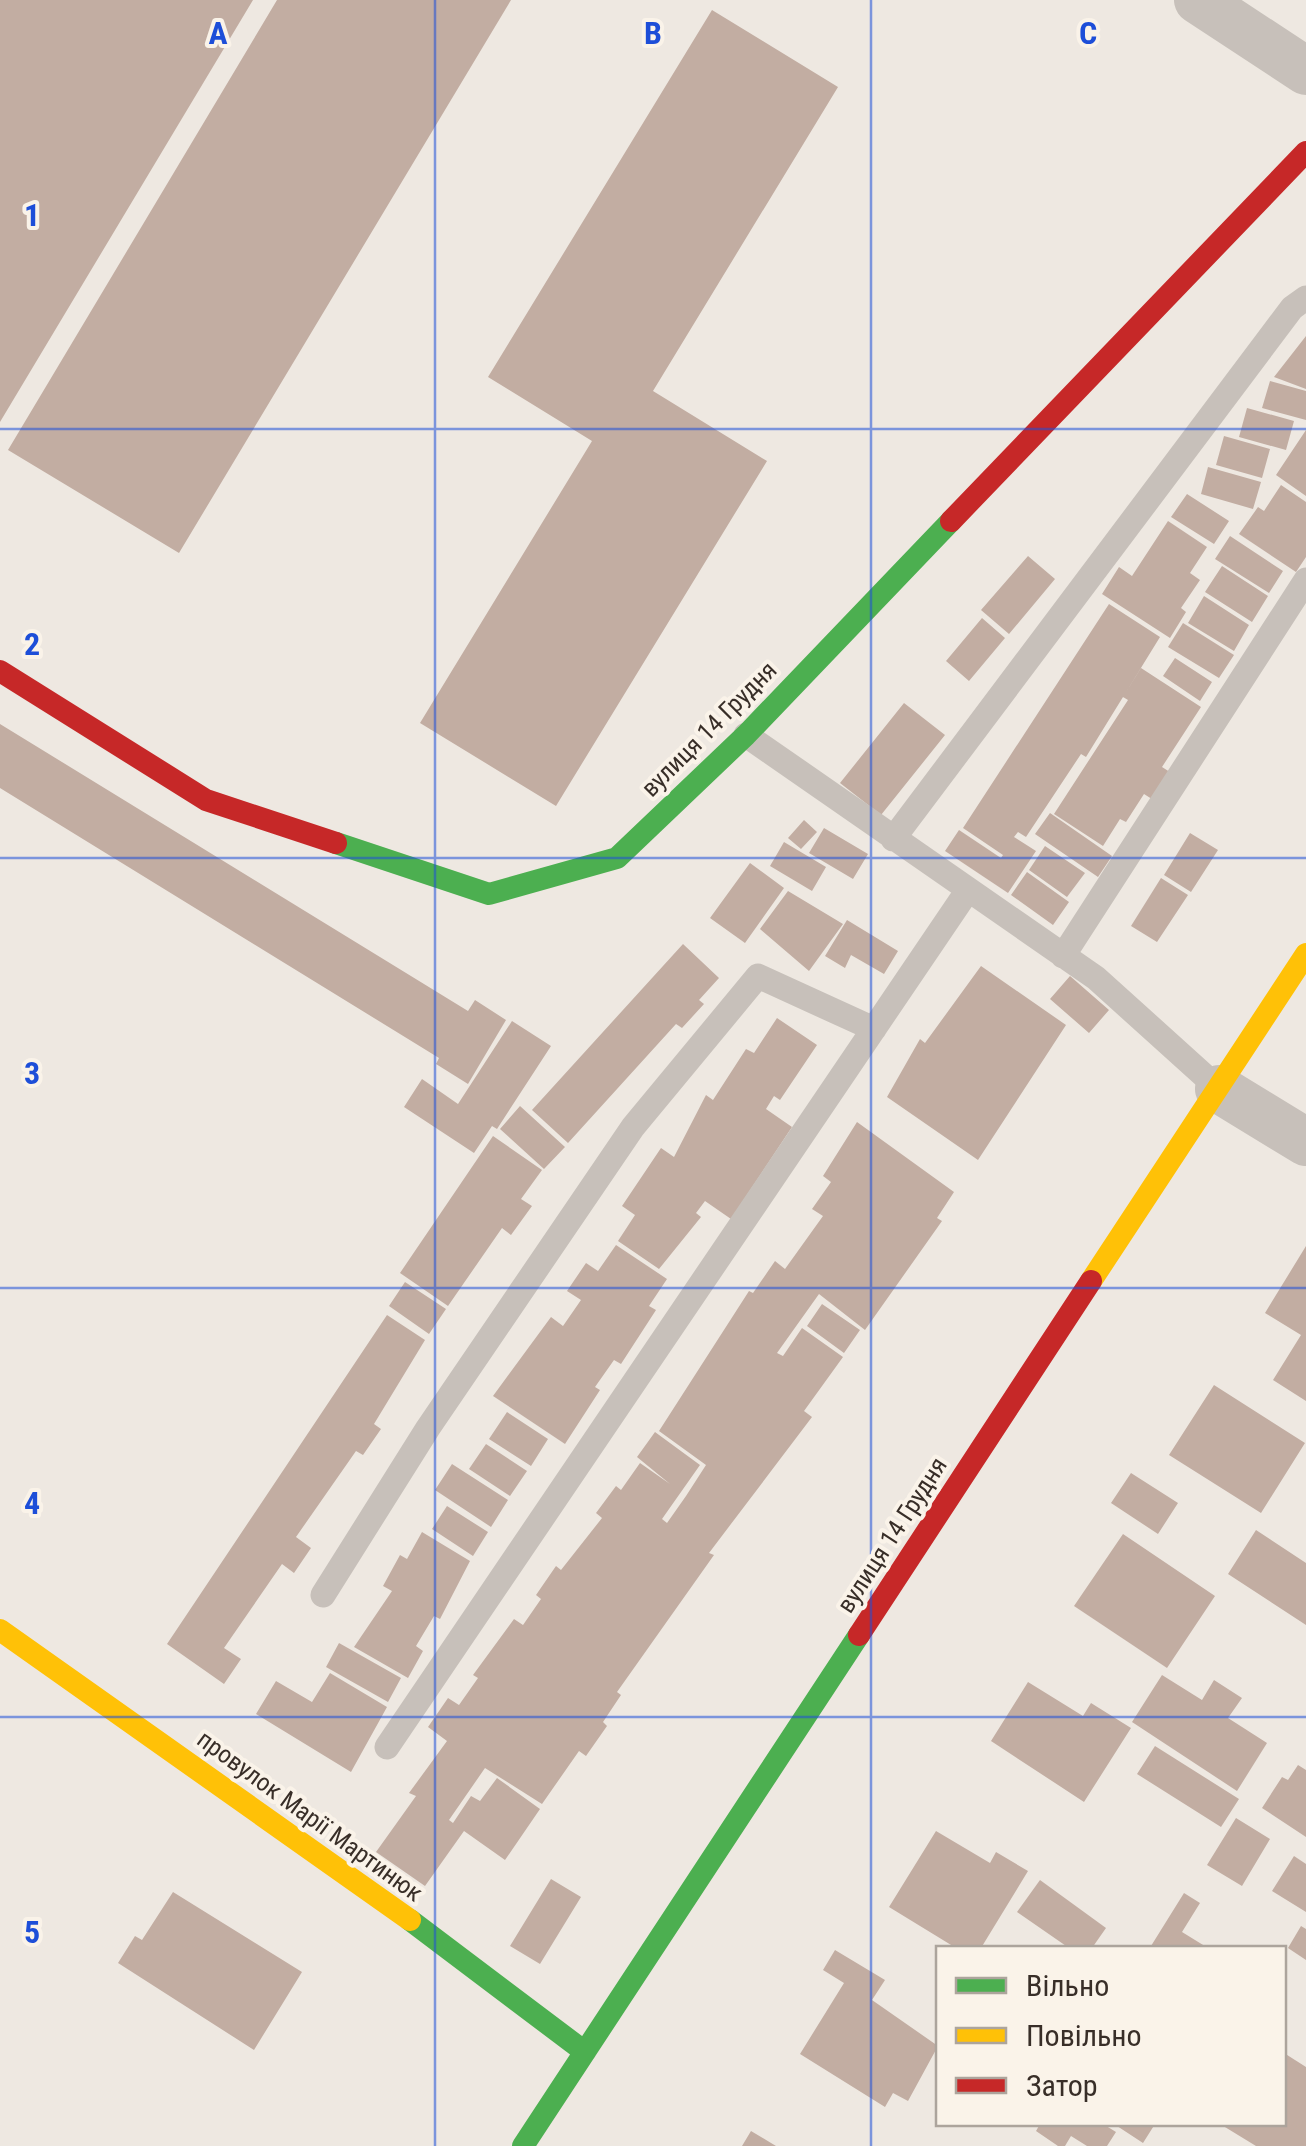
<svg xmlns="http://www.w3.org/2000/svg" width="1306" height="2146" viewBox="0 0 1306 2146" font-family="'Roboto Condensed',sans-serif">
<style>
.building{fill:#c2ada2}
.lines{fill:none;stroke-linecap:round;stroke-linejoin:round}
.lane{stroke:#c7c0ba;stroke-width:25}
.street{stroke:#c7c0ba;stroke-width:48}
.fast{stroke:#4caf50;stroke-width:22}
.slow{stroke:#ffc107;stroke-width:22}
.jam{stroke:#c62828;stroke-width:22}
.grid{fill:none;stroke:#1d4ed8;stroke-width:2.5;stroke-opacity:0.55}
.labels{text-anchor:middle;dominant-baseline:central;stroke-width:8;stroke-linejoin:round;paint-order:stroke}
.street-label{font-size:25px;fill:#382e28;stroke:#faf3e9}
.grid-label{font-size:32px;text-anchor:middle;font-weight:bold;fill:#1d4ed8;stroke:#faf3e9;stroke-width:8;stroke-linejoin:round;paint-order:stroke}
</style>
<rect width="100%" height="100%" fill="#eee8e1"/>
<!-- building -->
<path class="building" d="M 0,0 L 253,0 L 0,422 Z
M 277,0 L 511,0 L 179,553 L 8,450 Z
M 712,10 L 838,87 L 653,391 L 767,461 L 556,806 L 420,723 L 592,441 L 488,377 Z
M 1306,336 L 1306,389 L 1274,377 Z
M 1270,381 L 1306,391 L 1306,420 L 1262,408 Z
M 1247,408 L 1294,421 L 1286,450 L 1239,437 Z
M 1306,430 L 1306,496 L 1276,475 Z
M 1224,436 L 1270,449 L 1262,478 L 1216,465 Z
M 1208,467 L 1261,482 L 1253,509 L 1201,494 Z
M 1281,485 L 1306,502 L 1306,557 L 1296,572 L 1239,534 L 1258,507 L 1264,511 Z
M 1187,494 L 1229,521 L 1214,544 L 1171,517 Z
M 1168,521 L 1207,547 L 1190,573 L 1200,580 L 1181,608 L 1186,612 L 1170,638 L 1102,594 L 1119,567 L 1132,576 Z
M 1230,536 L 1283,571 L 1269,593 L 1215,559 Z
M 1028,556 L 1055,579 L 1009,634 L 981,610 Z
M 1222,566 L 1268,596 L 1252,622 L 1205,592 Z
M 1204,596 L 1249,625 L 1234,651 L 1188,623 Z
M 1109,604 L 1160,637 L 1086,757 L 1081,754 L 1026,837 L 1018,832 L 1014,837 L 1036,851 L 1008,893 L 945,851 L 959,830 L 1001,858 L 1003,855 L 963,828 Z
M 982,618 L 1005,638 L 969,681 L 946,661 Z
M 1183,623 L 1234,655 L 1219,678 L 1168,647 Z
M 1175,658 L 1212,682 L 1200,701 L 1163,676 Z
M 1141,668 L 1201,707 L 1162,767 L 1173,774 L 1155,801 L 1144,794 L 1126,822 L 1120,819 L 1103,846 L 1054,814 L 1128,700 L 1123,697 Z
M 904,703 L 945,735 L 881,815 L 840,783 Z
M 0,724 L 468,1011 L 475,1000 L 506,1020 L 468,1084 L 436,1064 L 439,1058 L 0,788 Z
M 1050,813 L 1112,856 L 1098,877 L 1035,834 Z
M 804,820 L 817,832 L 801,849 L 788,838 Z
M 824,828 L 868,854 L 853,879 L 809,853 Z
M 1190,833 L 1218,850 L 1191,892 L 1164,875 Z
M 784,842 L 826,867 L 812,891 L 770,866 Z
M 1045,846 L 1085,873 L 1067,897 L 1029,870 Z
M 750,863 L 784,888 L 745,943 L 710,918 Z
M 1027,872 L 1069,902 L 1053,925 L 1011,895 Z
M 1161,878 L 1188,895 L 1157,942 L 1131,926 Z
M 788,891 L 843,924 L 809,971 L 760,929 Z
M 847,920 L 898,951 L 884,974 L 851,955 L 845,968 L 825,956 Z
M 683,944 L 719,978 L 699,1000 L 704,1004 L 682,1028 L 676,1024 L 568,1143 L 532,1110 Z
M 981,966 L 1066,1025 L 978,1160 L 887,1097 L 920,1039 L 925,1043 Z
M 1070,976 L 1109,1010 L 1089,1033 L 1050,999 Z
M 777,1018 L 817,1045 L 780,1100 L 774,1096 L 766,1109 L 792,1127 L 731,1219 L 705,1201 L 696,1213 L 701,1217 L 659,1269 L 618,1241 L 635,1215 L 622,1206 L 661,1148 L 674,1157 L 706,1095 L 713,1100 L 746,1049 L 754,1053 Z
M 512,1021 L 551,1046 L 497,1129 L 492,1126 L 474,1153 L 404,1107 L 422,1079 L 458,1104 Z
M 520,1106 L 565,1147 L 544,1169 L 500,1129 Z
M 857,1122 L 954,1192 L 937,1218 L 942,1221 L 865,1330 L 819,1294 L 777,1353 L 783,1356 L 802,1328 L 843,1357 L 804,1411 L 812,1417 L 709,1553 L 714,1555 L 617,1692 L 621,1695 L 603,1722 L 607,1726 L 586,1756 L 579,1751 L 542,1804 L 485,1768 L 449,1820 L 453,1823 L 471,1796 L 480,1801 L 497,1778 L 540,1809 L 505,1860 L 464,1831 L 425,1886 L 376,1852 L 416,1796 L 409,1793 L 447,1741 L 428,1727 L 448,1698 L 459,1705 L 478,1678 L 473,1675 L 514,1619 L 523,1625 L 541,1599 L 536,1595 L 556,1566 L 561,1570 L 602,1518 L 596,1513 L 616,1486 L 621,1490 L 640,1463 L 670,1484 L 637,1457 L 655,1432 L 700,1465 L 662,1519 L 667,1523 L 686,1496 L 706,1465 L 659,1431 L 749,1291 L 753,1293 L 775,1261 L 785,1269 L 823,1216 L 812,1209 L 831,1182 L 823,1176 Z
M 493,1136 L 542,1170 L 521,1199 L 532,1206 L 511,1235 L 502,1228 L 448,1306 L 400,1273 Z
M 616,1245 L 667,1279 L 649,1306 L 656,1310 L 621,1364 L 614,1360 L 595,1387 L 600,1390 L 565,1444 L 493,1396 L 551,1317 L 563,1326 L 581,1300 L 567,1291 L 586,1263 L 598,1271 Z
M 1306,1246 L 1306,1401 L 1273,1380 L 1301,1335 L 1265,1313 Z
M 405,1282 L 446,1309 L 429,1334 L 389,1306 Z
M 822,1304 L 860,1330 L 844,1353 L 807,1326 Z
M 387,1315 L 425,1340 L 374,1424 L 381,1429 L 363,1455 L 356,1451 L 296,1537 L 311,1548 L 294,1573 L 282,1564 L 224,1648 L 241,1659 L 224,1684 L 167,1644 Z
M 1214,1385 L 1305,1443 L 1261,1513 L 1169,1455 Z
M 507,1412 L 548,1439 L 531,1466 L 489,1439 Z
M 486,1444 L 527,1471 L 510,1496 L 469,1469 Z
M 452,1464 L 508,1500 L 491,1527 L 435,1490 Z
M 1131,1473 L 1178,1503 L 1158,1534 L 1111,1503 Z
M 447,1506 L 488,1532 L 473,1556 L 432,1529 Z
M 1256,1530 L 1306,1563 L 1306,1625 L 1228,1574 Z
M 422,1532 L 470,1561 L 440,1619 L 434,1616 L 416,1646 L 423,1651 L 408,1678 L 354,1647 L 392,1591 L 383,1586 L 400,1555 L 407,1559 Z
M 1123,1534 L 1215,1596 L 1167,1668 L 1074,1606 Z
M 339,1643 L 401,1678 L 388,1702 L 326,1667 Z
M 330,1673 L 387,1707 L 351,1772 L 256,1714 L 276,1681 L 312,1702 Z
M 1162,1675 L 1202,1700 L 1214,1680 L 1242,1698 L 1228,1718 L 1267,1743 L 1237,1791 L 1132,1722 Z
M 1028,1682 L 1083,1716 L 1091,1703 L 1131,1728 L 1084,1802 L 991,1741 Z
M 1155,1746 L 1239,1799 L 1221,1827 L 1137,1774 Z
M 1298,1765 L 1306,1770 L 1306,1837 L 1262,1808 L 1282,1777 L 1288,1780 Z
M 1236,1818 L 1270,1839 L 1242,1886 L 1207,1865 Z
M 936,1831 L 990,1863 L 996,1852 L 1028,1871 L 981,1948 L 956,1948 L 889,1907 Z
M 1294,1856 L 1306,1864 L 1306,1912 L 1272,1891 Z
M 551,1879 L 581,1897 L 540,1964 L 510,1946 Z
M 1040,1880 L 1106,1928 L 1092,1948 L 1069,1948 L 1017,1912 Z
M 173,1892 L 302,1972 L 254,2050 L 118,1963 L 135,1936 L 142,1940 Z
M 1184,1893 L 1200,1903 L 1182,1932 L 1208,1948 L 1155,1948 L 1151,1946 Z
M 1301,1926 L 1306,1929 L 1306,1960 L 1288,1948 Z
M 835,1950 L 885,1980 L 872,2000 L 938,2046 L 908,2101 L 893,2093 L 885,2107 L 800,2054 L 844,1983 L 823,1970 Z
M 1284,2053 L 1306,2067 L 1306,2146 L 1256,2146 L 1220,2124 L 1284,2124 Z
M 1040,2124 L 1103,2124 L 1116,2132 L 1107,2146 L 1087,2146 L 1071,2136 L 1065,2146 L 1058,2146 L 1036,2131 Z
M 1114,2124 L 1155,2124 L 1143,2143 Z
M 751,2131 L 776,2146 L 742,2146 Z"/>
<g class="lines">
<!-- lane -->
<path class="lane" d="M 746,735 L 1096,978 L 1219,1089
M 893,839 L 1292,308 L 1306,298
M 1063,956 L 1306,580
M 323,1595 L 428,1428 L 633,1127 L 758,976 L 874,1029
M 387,1747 L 968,890"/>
<!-- street -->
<path class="street" d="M 1198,0 L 1306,71
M 1219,1089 L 1306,1142"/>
<!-- fast -->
<path class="fast" d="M 336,843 L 489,894 L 617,858 L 746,735 L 951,521
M 410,1920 L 585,2052
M 523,2146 L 859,1635"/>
<!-- slow -->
<path class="slow" d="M 1091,1281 L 1306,954
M 0,1630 L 410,1920"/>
<!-- jam -->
<path class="jam" d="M 951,521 L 1306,152
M 0,671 L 206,800 L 336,843
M 859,1635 L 1091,1281"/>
</g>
<!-- grid -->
<path class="grid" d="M 435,0 L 435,2146M 871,0 L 871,2146M 0,429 L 1306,429M 0,858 L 1306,858M 0,1288 L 1306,1288M 0,1717 L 1306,1717"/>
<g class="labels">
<!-- street labels -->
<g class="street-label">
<text transform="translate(709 729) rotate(-45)">вулиця 14 Грудня</text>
<text transform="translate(892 1535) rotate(-57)">вулиця 14 Грудня</text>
<text transform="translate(310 1816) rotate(36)">провулок Марії Мартинюк</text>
</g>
</g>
<g class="grid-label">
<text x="218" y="44">A</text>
<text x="653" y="44">B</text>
<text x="1088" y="44">C</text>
<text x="32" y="226">1</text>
<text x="32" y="655">2</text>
<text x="32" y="1084">3</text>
<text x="32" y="1514">4</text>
<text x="32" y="1943">5</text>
</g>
<!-- legend -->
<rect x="936" y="1946" width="350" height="180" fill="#faf3e9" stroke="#aca49c" stroke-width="2.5"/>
<rect x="956" y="1978" width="50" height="15" fill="#4caf50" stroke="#aca49c" stroke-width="2.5"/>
<text x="1026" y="1996" font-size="30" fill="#382e28">Вільно</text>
<rect x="956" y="2028" width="50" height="15" fill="#ffc107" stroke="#aca49c" stroke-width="2.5"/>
<text x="1026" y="2046" font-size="30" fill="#382e28">Повільно</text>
<rect x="956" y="2078" width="50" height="15" fill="#c62828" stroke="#aca49c" stroke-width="2.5"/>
<text x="1026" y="2096" font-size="30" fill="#382e28">Затор</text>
</svg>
